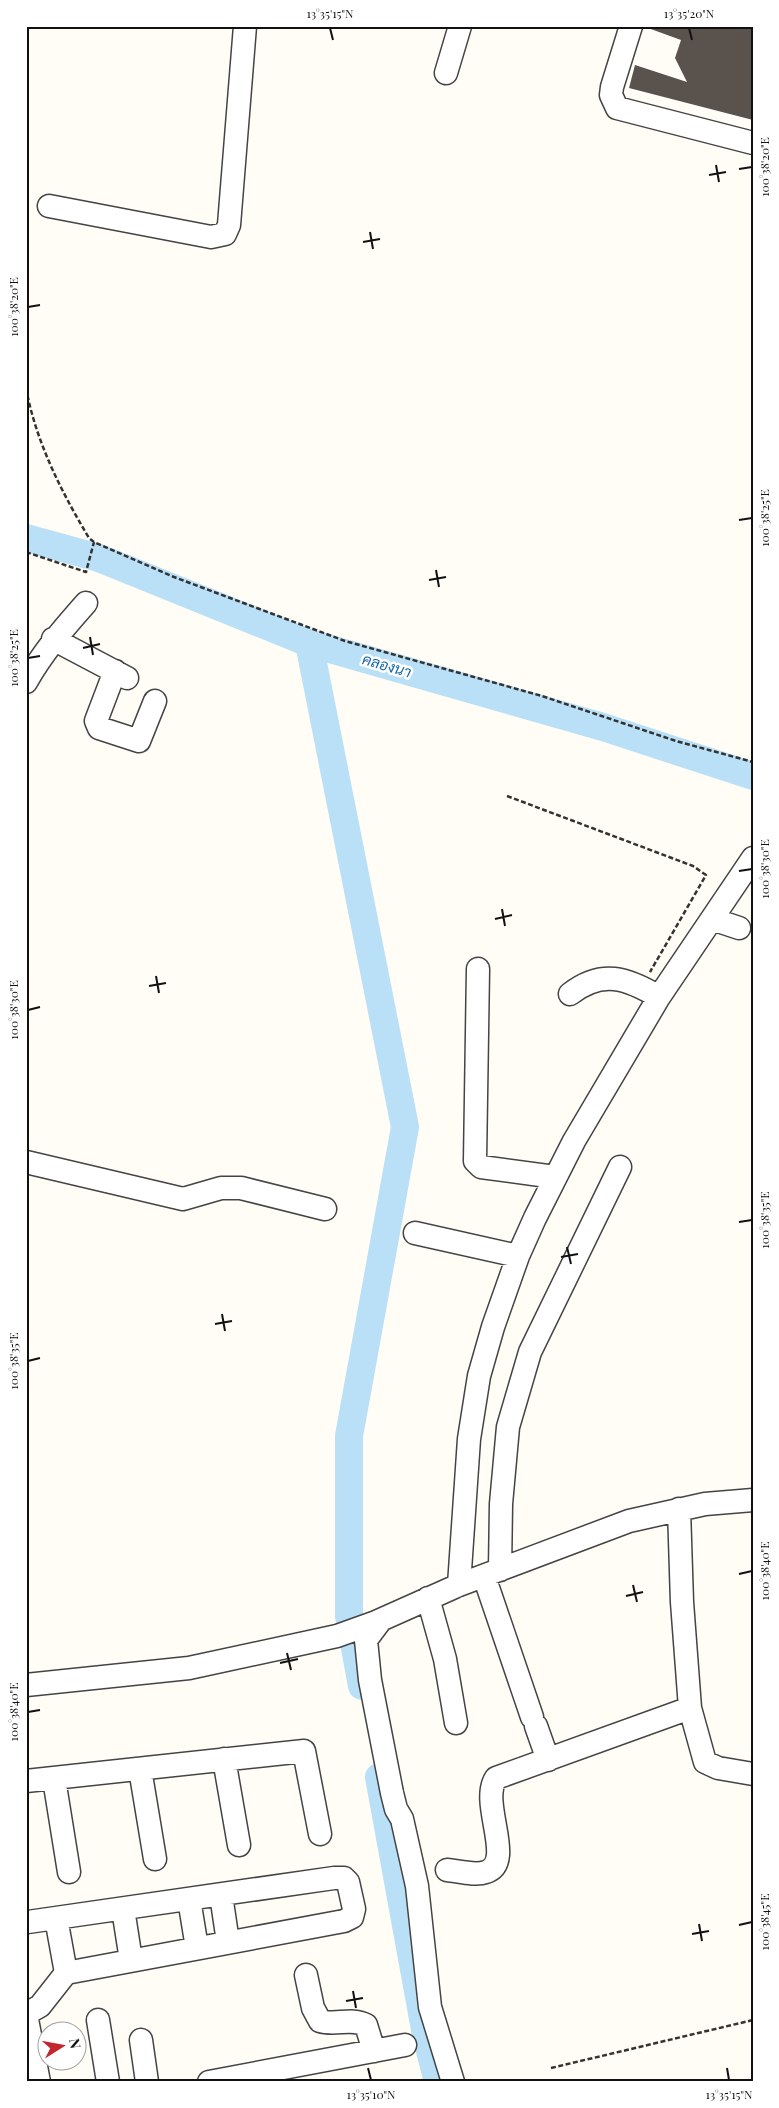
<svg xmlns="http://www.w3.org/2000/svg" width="779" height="2108" viewBox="0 0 779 2108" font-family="'Playfair Display',Sarabun,serif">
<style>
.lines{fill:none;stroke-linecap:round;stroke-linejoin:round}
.river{stroke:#b9e0f7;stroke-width:28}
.building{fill:#5a524d}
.minor-casing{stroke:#444;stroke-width:25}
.path{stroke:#333;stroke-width:2.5;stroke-dasharray:5 2.5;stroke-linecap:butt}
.minor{stroke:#fff;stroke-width:22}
.ticks{fill:none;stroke:#111;stroke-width:2}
.labels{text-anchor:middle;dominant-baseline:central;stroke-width:5;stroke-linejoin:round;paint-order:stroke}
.water-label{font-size:15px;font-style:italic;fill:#1768a6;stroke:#fff}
.neatline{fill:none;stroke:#111;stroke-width:2}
.ticks-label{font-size:12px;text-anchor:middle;fill:#111}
</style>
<rect width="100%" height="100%" fill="#fffdf5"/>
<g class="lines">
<!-- river -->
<path class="river" d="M 26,538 L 99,558 L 309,643 L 603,727 L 753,776
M 309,643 L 405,1127 L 349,1436 L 349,1616 L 362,1686
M 379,1777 L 426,2035 L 438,2082"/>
</g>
<!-- building -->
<path class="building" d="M 648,26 L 753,26 L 753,120 L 629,88 L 635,65 L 687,82 L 675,58 L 681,40 L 648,28 Z"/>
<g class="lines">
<defs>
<path id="minor" d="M 631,26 L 612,87 L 611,95 L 617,108 L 753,143
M 446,73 L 460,26
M 49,206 L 211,237 L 225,234 L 229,225 L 245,26
M 53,639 L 127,678
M 115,671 L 96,721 L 99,728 L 139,741 L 155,701
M 26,682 C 43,652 63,629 86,603
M 712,919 L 739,928
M 478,969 L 475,1161 L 481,1167 L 555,1177
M 570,994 C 602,969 627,978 659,997
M 26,1162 L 183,1199 L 221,1188 L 241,1188 L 325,1209
M 415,1233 L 518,1256
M 500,1570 L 501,1504 L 508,1427 L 530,1352 L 620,1167
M 484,1576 L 532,1717
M 459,1585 L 469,1439 L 479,1376 L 493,1327 L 518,1256 L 535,1218 L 574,1141 L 659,997 L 753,858
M 428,1598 L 445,1659 L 456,1723
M 381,1620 L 366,1640 L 370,1680 L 392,1793 L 396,1809 L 402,1819 L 417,1886 L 430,2007 L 453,2082
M 26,1685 L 189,1668 L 337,1636 L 376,1622 L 459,1585 L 629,1521 L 705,1504 L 753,1500
M 690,1708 L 705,1762 L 718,1768 L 753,1774
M 536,1726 L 548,1760
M 224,1759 L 239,1845
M 140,1769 L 155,1859
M 54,1779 L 69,1872
M 26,1781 L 304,1751 L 320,1834
M 447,1870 C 458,1871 475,1876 486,1872 C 516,1862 479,1803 496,1778 L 690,1708 L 682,1602 L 679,1509
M 221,1895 L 228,1942
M 189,1899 L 197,1948
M 123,1909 L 131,1960
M 56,1918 L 66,1973
M 306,1975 L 313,2008 L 320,2021 C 336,2026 351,2017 366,2025 L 374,2051
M 26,2014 L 40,2006 L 66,1973 L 344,1921 L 352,1917 L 354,1909 L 348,1882 L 344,1878 L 334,1878 L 28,1922
M 26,2014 L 39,2082
M 98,2020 L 108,2082
M 141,2040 L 147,2082
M 209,2082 L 405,2045"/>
</defs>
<!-- minor casing -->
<use href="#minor" class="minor-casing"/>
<!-- path -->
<path class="path" d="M 26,388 C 36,442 61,491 89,538 L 94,542 L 174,577 L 345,641 L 542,696 L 676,741 L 753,762
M 26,552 L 86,572 L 94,542
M 507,796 L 693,866 L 706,875 L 650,972
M 551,2068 L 753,2020"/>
<!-- minor -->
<use href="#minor" class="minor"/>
</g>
<!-- ticks -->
<path class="ticks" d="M 330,28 L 333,40M 689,28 L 692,40M 716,165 L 719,182M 739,169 L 752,167M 709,175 L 726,172M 370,232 L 373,249M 363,242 L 380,239M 28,307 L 40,305M 739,520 L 752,518M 436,570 L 439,587M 429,580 L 446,577M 90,637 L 93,655M 83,648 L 100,644M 28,658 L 40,656M 739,871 L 752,869M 502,909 L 505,926M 495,919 L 512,915M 156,976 L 159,993M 149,986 L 166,983M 28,1010 L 40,1007M 739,1222 L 752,1220M 567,1247 L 571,1264M 561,1257 L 578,1254M 222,1314 L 225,1331M 215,1324 L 232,1321M 28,1361 L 40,1358M 739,1574 L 752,1571M 633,1585 L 637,1602M 626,1596 L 643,1592M 287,1653 L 291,1670M 280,1663 L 298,1659M 28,1712 L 40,1710M 699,1924 L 702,1941M 739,1925 L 752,1922M 692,1934 L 709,1931M 353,1991 L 356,2008M 346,2001 L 363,1998M 368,2068 L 371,2080M 727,2068 L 729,2080"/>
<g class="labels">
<!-- water labels -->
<g class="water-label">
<text transform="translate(387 665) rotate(16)">คลองนา</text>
</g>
</g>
<!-- border -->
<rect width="779" height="2108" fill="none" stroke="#ffffff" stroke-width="55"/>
<!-- north arrow -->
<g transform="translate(62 2046) rotate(79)"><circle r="24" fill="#ffffff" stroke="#a0a0a0"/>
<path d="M0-4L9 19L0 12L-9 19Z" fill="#c4262e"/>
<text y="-8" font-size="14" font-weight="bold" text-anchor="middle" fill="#111111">N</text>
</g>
<rect x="28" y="28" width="724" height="2052" class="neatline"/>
<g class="ticks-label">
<text x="330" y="18">13°35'15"N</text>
<text x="689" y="18">13°35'20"N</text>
<text transform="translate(765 167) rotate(-90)" y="4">100°38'20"E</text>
<text transform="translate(14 307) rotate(-90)" y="4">100°38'20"E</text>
<text transform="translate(765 518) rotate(-90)" y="4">100°38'25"E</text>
<text transform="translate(14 658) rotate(-90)" y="4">100°38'25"E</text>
<text transform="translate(765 869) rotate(-90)" y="4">100°38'30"E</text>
<text transform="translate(14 1010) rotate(-90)" y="4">100°38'30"E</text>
<text transform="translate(765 1220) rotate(-90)" y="4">100°38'35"E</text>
<text transform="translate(14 1361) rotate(-90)" y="4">100°38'35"E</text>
<text transform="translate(765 1571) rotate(-90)" y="4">100°38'40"E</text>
<text transform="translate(14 1712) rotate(-90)" y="4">100°38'40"E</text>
<text transform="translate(765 1922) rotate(-90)" y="4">100°38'45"E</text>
<text x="371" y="2099">13°35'10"N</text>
<text x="729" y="2099">13°35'15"N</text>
</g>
</svg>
